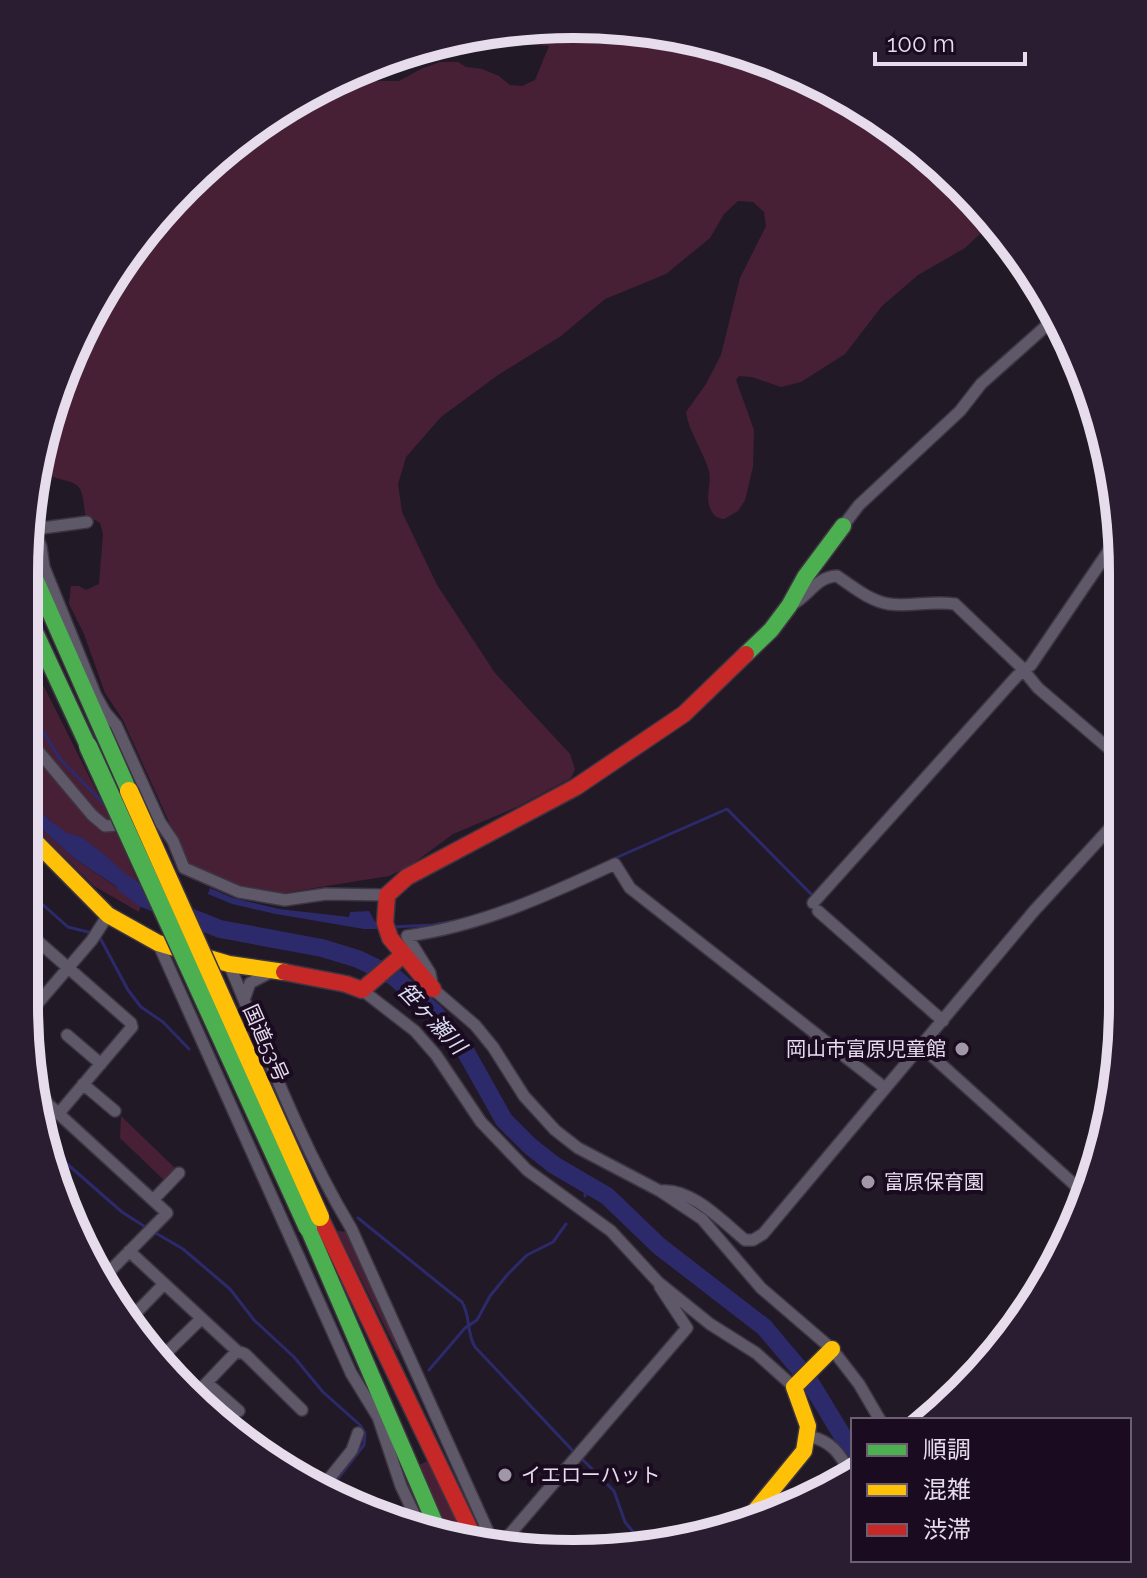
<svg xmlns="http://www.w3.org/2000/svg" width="1147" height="1578" viewBox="0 0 1147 1578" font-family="Raleway,'Noto Sans JP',sans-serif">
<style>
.green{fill:#482036}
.water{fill:#2c2a6b}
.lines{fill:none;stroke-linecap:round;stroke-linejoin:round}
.stream{stroke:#2c2a6b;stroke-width:3}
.river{stroke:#2c2a6b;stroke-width:18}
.street-casing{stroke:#3d3541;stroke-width:14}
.fast-casing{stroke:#3d3541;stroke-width:19}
.slow-casing{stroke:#3d3541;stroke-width:19}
.jam-casing{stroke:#3d3541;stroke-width:19}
.street{stroke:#5e5869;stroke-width:11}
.fast{stroke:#4caf50;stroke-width:16}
.slow{stroke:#ffc107;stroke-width:16}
.jam{stroke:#c62828;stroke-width:16}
.fast-bridge-casing{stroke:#3d3541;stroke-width:21;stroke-linecap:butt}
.slow-bridge-casing{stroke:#3d3541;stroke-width:21;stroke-linecap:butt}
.fast-bridge{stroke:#4caf50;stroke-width:18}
.slow-bridge{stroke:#ffc107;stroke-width:18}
.poi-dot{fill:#a198a7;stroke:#1a0b21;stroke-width:3}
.labels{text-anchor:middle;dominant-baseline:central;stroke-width:8;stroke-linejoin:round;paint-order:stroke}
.street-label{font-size:20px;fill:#e6dcec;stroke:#1a0b21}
.poi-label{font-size:20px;fill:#e6dcec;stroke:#1a0b21;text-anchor:start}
.water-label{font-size:22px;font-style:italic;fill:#d9dcf1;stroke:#1a0b21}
.rim{fill:none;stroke:#e6dcec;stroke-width:10}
</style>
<rect width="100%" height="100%" fill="#221926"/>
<!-- green -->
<path class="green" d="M 537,25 L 645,29 L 750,53 L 848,97 L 935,160 L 988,216 L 982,232 L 965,248 L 918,275 L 882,306 L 845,354 L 801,382 L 781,387 L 752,377 L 739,376 L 736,380 L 754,430 L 753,467 L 745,500 L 738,511 L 724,519 C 716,518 713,515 710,508 C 705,496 712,483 709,471 C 703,450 689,433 686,412 L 706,384 L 721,355 L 740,278 L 766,226 L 764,212 L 753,202 L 738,201 L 724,214 L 710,238 L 666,274 L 605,299 L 561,336 L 498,375 L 441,417 L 406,457 L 398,484 L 402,512 L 437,585 L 495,673 L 570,754 L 575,769 L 571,778 L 517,807 L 453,834 L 411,865 L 389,876 L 283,893 L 241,888 L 194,871 L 184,855 L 123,720 L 105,693 L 84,634 L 69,604 L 71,586 L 79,586 L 86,590 L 99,584 L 103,534 L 100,523 L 85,514 C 82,479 78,485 50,476 L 40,454 L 43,432 L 116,269 L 239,138 L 322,86 L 363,81 L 399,81 L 421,69 L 440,62 L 458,62 L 466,67 L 482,69 L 499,76 L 510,85 L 522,86 L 535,80 L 549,46 L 521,44 L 505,30 Z
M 24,647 L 111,820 L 105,820 L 66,781 L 24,728 Z
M 24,739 L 103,829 L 117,833 L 140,887 L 81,837 L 67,834 L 49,820 L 34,803 L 24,799 Z
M 24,813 L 74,858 L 141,904 L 139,912 L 94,886 L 24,817 Z
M 121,1116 L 177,1170 L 166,1182 L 120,1138 Z
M 337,1231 L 348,1232 L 400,1347 L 397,1351 Z
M 432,1459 L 467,1539 L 450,1534 L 419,1465 Z"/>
<!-- water -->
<path class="water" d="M 24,799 L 34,803 L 49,820 L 67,833 L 81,837 L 105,855 L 140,887 L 150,909 L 74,858 L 24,813 Z
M 210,888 L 233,898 L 279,909 L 349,917 L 350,912 L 369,911 L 379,929 L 364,929 L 276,914 L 232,904 L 208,894 Z"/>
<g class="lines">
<!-- stream -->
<path class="stream" d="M 24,701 L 60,759 L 107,807
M 611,860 L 727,809 L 813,896
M 24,888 L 68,927 L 92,933
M 392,927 L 433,925 L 464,919
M 99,936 L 128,990 L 141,1007 L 163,1022 L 189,1049
M 42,1142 L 122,1212 L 147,1228
M 585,1196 L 586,1183
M 358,1218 L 462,1302 C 471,1317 466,1332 475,1347 L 574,1452
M 154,1232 L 183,1249 L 230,1289 L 254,1320 L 294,1357 L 323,1392 L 360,1425 L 365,1433 L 364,1445 L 326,1494
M 429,1370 L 465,1328 L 477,1320 L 490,1296 L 508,1274 L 527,1255 L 553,1242 L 566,1224
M 580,1457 L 614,1491 L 625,1522 L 647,1549"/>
<!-- river -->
<path class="river" d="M 125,884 L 145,899 L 220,929 L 322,948 L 358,959 L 393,976 L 435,1013 L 463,1047 L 504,1120 L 530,1146 L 554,1165 L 607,1196 L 659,1246 L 764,1327 L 808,1379 L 853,1453"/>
<defs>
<path id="street" d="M 31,520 L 41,547 L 44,567 L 96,696 L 105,712 L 116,725 L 160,822
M 843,526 L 859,505 L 960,411 L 981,384 L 1055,318
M 35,529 L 87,522
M 789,606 C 809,598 814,577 837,576 C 853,587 870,601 889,604 C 911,607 933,600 955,604 L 1020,666 L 1038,688 L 1120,758
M 24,734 L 92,815 L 105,826 L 160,822 L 173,841 L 184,868 L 239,892 L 285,900 L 326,894 L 387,895
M 813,903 L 1017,676 L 1031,665 L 1118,537
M 818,911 L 943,1021
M 24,929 L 131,1023 L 132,1027 L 59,1113
M 158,943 L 351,1373 L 378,1417 L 401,1486 L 419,1524
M 229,964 C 267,1054 301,1145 351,1228 L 495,1547
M 362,990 L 415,1031 L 436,1055 L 481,1122 L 527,1170 L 611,1231 L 658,1282 L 710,1324 L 756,1353 L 794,1387
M 244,1000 L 250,983 L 271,972
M 26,1017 L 92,940 L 108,915
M 67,1035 L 101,1064
M 922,1047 L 1087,1196
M 31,1055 L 40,1092 L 48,1104 L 167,1213 L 102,1279
M 83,1084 L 115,1111
M 660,1191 C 691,1187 723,1222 745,1240 L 753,1240 L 763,1234 L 1034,911 L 1120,817
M 153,1200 L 179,1173
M 129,1251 L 237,1351 L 245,1354 L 302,1410
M 127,1322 L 163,1285
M 160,1359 L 201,1319
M 207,1383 L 239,1411
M 193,1397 L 237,1351
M 880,1420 L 859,1384 L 832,1349 L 761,1288 L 702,1219 L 660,1191 L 578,1148 L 555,1130 L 524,1096 L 493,1047 L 475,1025 L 433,989 L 430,973 L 407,936 C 481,926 548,895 615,864 L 630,888 L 885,1088
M 811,1437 C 832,1441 840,1455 851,1473
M 320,1490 L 352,1450 L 358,1433
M 498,1548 L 687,1328 L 660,1287"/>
<path id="fast" d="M 26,558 L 129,791
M 24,608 L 88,746
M 746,654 L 771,630 L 789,606 L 805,577 L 843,526
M 308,1228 L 438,1530"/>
<path id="slow" d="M 24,830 L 108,915 L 158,943 L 229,964 L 284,972
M 745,1523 L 804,1451 L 808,1426 L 794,1387 L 832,1349"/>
<path id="jam" d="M 284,972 L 346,984 L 362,990 L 404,954
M 433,989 L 390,938 L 385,923 L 387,895 L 407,877 L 576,787 L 684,714 L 746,654
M 320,1217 L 476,1542"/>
</defs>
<!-- street casing -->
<use href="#street" class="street-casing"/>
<!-- fast casing -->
<use href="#fast" class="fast-casing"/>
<!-- slow casing -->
<use href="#slow" class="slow-casing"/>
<!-- jam casing -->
<use href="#jam" class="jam-casing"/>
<!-- street -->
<use href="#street" class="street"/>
<!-- fast -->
<use href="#fast" class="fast"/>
<!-- slow -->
<use href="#slow" class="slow"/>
<!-- jam -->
<use href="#jam" class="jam"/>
<defs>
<path id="fast-bridge" d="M 88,746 L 308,1228"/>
<path id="slow-bridge" d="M 129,791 L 320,1217"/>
</defs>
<!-- fast-bridge casing -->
<use href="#fast-bridge" class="fast-bridge-casing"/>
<!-- slow-bridge casing -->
<use href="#slow-bridge" class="slow-bridge-casing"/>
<!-- fast-bridge -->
<use href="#fast-bridge" class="fast-bridge"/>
<!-- slow-bridge -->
<use href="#slow-bridge" class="slow-bridge"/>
</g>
<!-- markers -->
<g class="poi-dot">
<circle cx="962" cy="1049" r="8"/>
<circle cx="868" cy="1182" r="8"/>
<circle cx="505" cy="1475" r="8"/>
</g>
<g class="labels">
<!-- street labels -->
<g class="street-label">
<text transform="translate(266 1043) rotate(66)">国道53号</text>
</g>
<!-- poi labels -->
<g class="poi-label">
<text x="946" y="1049" text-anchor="end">岡山市富原児童館</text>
<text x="884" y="1182">富原保育園</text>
<text x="521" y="1475">イエローハット</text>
</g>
<!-- water labels -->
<g class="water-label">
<text transform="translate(432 1018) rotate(47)">笹ヶ瀬川</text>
</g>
</g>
<!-- crop -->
<path d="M0 0H1147V1578H0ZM573 38H574A535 535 0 0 1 1109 573V1005A535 535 0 0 1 574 1540H573A535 535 0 0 1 38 1005V573A535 535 0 0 1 573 38Z" fill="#2a1c31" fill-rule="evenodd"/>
<path class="rim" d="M573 38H574A535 535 0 0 1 1109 573V1005A535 535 0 0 1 574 1540H573A535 535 0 0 1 38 1005V573A535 535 0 0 1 573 38Z"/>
<!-- legend -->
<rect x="851" y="1418" width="280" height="144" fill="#1a0b21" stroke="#6c5f72" stroke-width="2"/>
<rect x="867" y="1444" width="40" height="12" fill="#4caf50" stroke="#6c5f72" stroke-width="2"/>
<text x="923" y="1458" font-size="24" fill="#e6dcec">順調</text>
<rect x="867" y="1484" width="40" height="12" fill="#ffc107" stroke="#6c5f72" stroke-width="2"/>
<text x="923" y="1498" font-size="24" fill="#e6dcec">混雑</text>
<rect x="867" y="1524" width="40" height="12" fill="#c62828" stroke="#6c5f72" stroke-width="2"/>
<text x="923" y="1538" font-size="24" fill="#e6dcec">渋滞</text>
<!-- scale -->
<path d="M875 52v12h150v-12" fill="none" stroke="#e6dcec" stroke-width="4"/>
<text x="887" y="52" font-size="24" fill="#e6dcec" stroke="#1a0b21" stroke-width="6" paint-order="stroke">100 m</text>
</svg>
